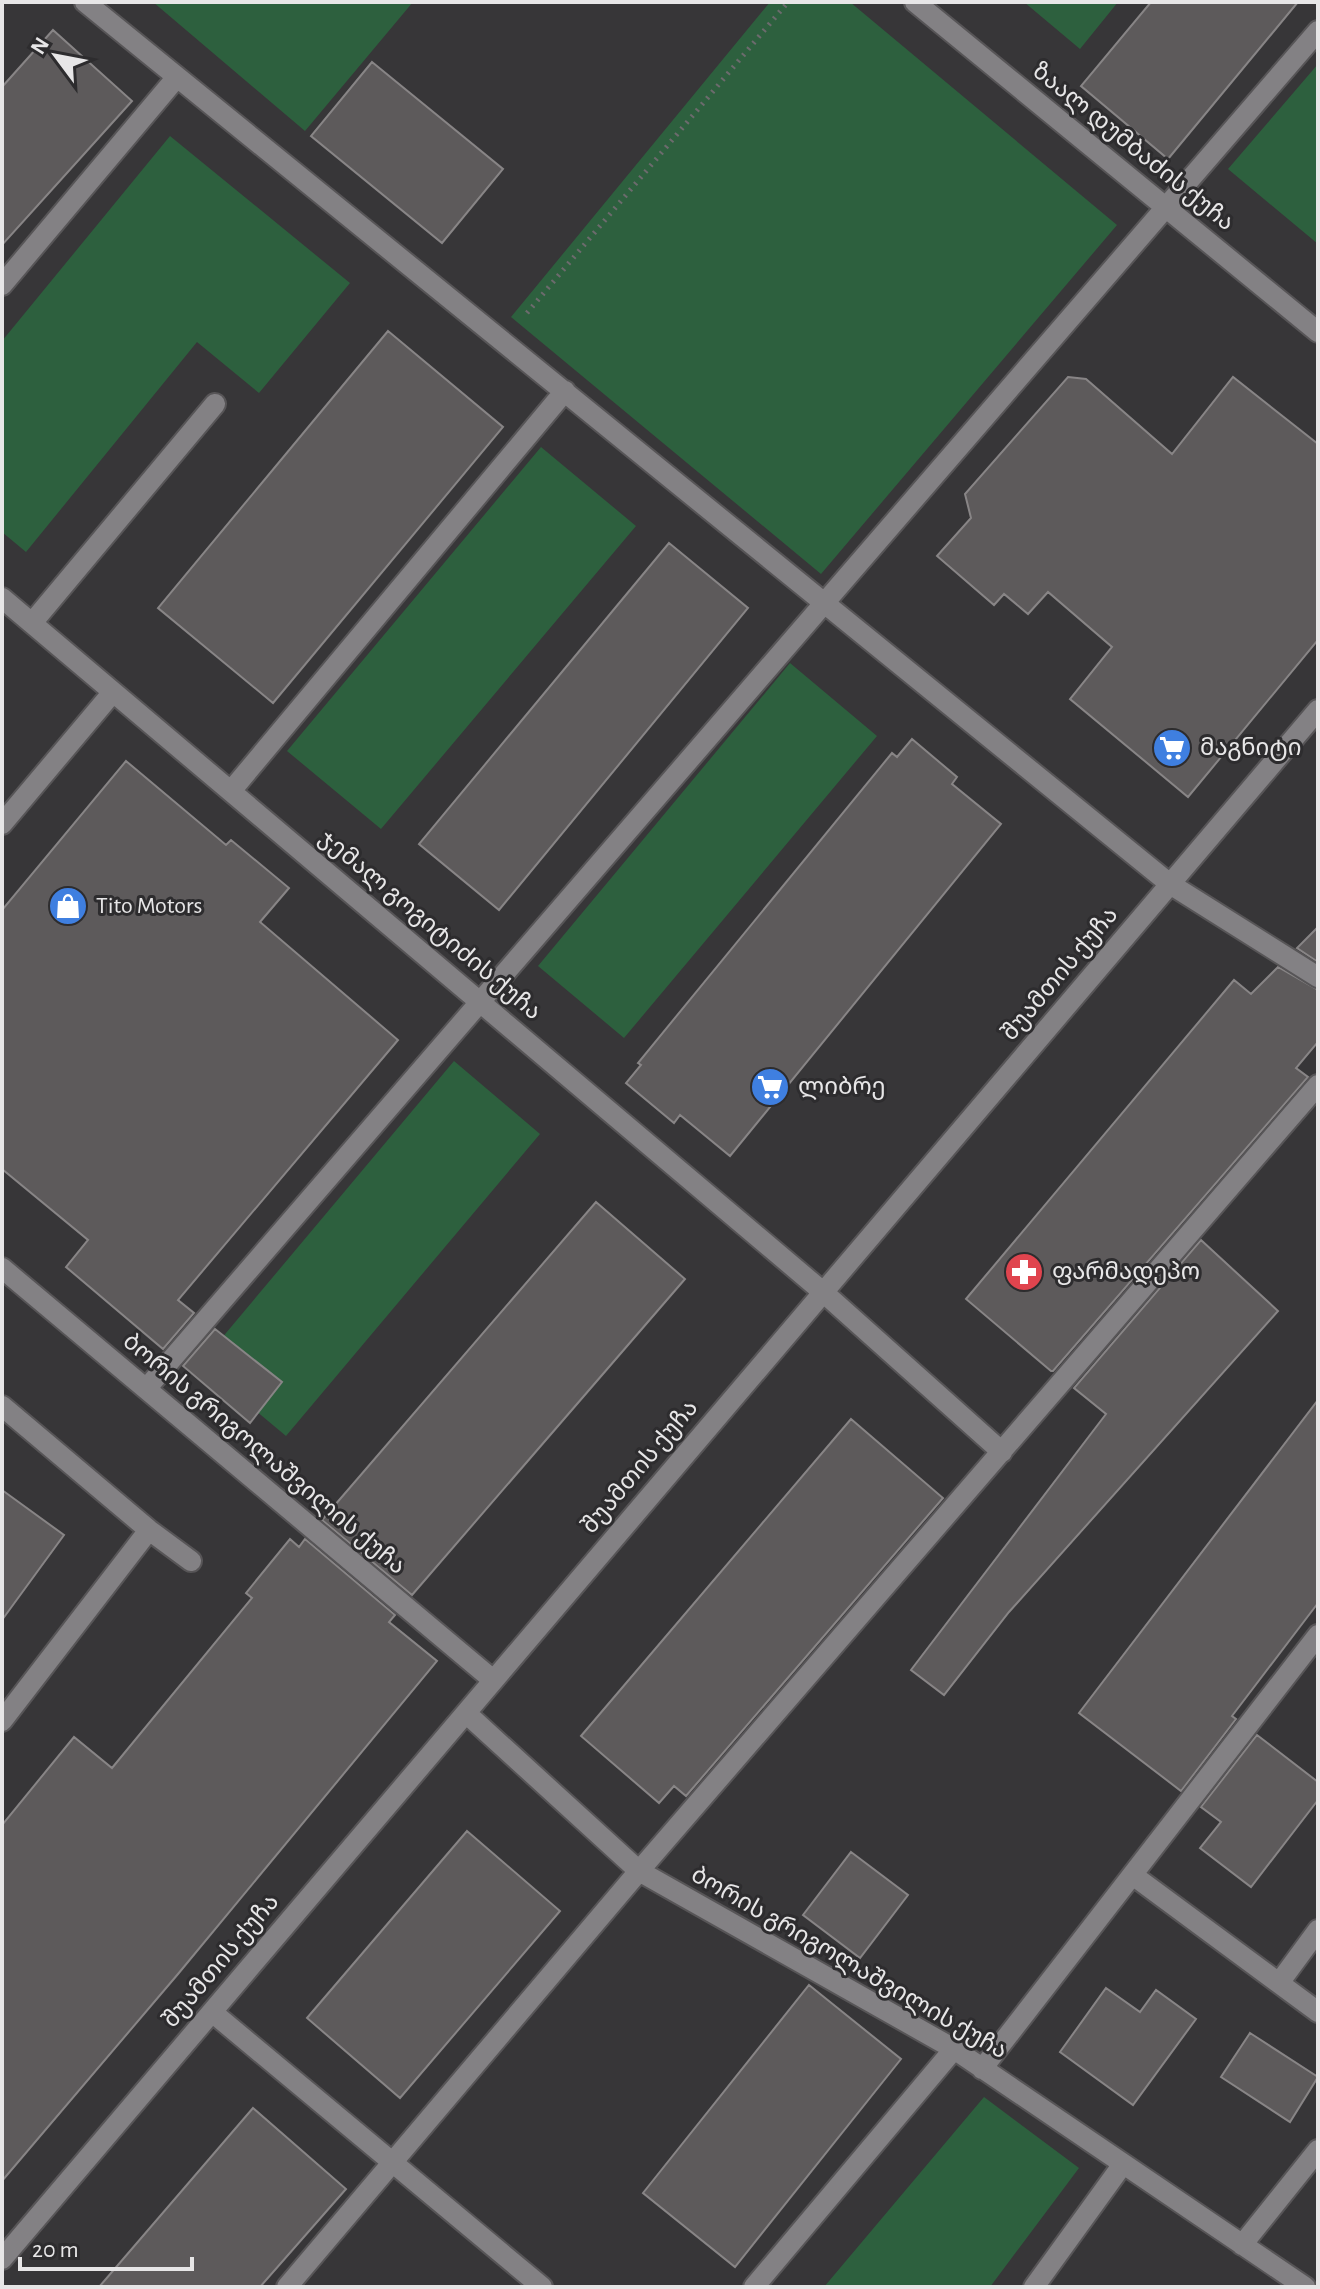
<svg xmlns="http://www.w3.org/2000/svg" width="1320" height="2289" viewBox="0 0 1320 2289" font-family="'Alegreya Sans','Noto Sans Georgian',sans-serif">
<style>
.green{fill:#2d603e}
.building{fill:#5d5a5b;stroke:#888586;stroke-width:2}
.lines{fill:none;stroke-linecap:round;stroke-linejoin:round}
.minor-casing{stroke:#575557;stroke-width:24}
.path{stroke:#6c6b6d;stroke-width:5;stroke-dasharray:2 6;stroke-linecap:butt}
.minor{stroke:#838184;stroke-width:20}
.labels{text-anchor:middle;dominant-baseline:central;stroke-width:6;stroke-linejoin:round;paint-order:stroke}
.street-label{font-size:24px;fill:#e7e6e7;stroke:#2d2c2e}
.poi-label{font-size:24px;fill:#e7e6e7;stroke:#2d2c2e;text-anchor:start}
</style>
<rect width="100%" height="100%" fill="#373638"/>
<!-- green -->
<path class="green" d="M 153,2 L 413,2 L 305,131 Z
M 770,2 L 850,2 L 1117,225 L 821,574 L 511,317 Z
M 1024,2 L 1118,2 L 1080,49 Z
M 1318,64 L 1318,244 L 1228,169 Z
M 170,136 L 350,283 L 259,393 L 197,342 L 26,552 L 2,532 L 2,341 Z
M 541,447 L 636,526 L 381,829 L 287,751 Z
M 790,663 L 877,736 L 624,1038 L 538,966 Z
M 454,1061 L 540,1134 L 286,1436 L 200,1364 Z
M 984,2097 L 1079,2168 L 990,2287 L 824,2287 Z"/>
<!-- building -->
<path class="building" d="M 1151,2 L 1298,2 L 1168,159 L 1081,86 Z
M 53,30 L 132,101 L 2,245 L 2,87 Z
M 372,62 L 503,169 L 442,243 L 311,136 Z
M 388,331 L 503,427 L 273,703 L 158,608 Z
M 1068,377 L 1086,379 L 1172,454 L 1233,377 L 1318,444 L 1318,640 L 1188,797 L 1070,699 L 1112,647 L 1048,592 L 1028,614 L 1004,594 L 994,605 L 937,556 L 971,518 L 965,494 Z
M 669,543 L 748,608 L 499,910 L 419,844 Z
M 912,739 L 957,777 L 952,784 L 1001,824 L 730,1156 L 680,1115 L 674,1123 L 626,1083 L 641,1065 L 638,1063 L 892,753 L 897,757 Z
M 126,761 L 226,845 L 231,840 L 289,888 L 260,922 L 398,1040 L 178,1300 L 194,1313 L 163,1349 L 66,1267 L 88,1240 L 2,1169 L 2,910 Z
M 1318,927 L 1318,962 L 1297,948 Z
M 1278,967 L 1318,990 L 1318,1042 L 1296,1068 L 1308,1077 L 1053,1371 L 1051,1371 L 966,1299 L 1234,980 L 1251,994 Z
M 596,1202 L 685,1279 L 412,1595 L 322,1520 Z
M 1201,1240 L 1278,1311 L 1009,1612 L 944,1695 L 911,1670 L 1106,1414 L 1074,1388 Z
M 215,1329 L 282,1382 L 250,1423 L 183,1366 Z
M 1318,1400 L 1318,1603 L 1232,1716 L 1236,1719 L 1181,1791 L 1079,1713 Z
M 851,1419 L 943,1498 L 686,1796 L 674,1786 L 659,1803 L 581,1736 Z
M 2,1490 L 64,1535 L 2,1620 Z
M 290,1539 L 299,1547 L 305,1539 L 395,1615 L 389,1622 L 437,1661 L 178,1974 L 2,2181 L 2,1825 L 74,1737 L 112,1768 L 252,1598 L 246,1593 Z
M 1257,1735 L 1318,1782 L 1318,1800 L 1251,1887 L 1200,1848 L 1221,1822 L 1201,1807 Z
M 467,1831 L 560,1911 L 400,2098 L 307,2018 Z
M 851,1852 L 908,1895 L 860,1958 L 803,1915 Z
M 809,1985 L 901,2059 L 735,2267 L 643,2193 Z
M 1106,1988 L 1140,2012 L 1156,1990 L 1196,2019 L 1133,2105 L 1060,2052 Z
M 1250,2033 L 1318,2077 L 1290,2122 L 1221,2077 Z
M 253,2108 L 346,2189 L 260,2287 L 99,2287 Z"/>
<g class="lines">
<defs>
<path id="minor" d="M 85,2 L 1170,884 L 1318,977
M 915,2 L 1318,332
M 2,285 L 177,77
M 2,598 L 823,1292 L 1002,1452
M 32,623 L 215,404
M 231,791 L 565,391
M 2,824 L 113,692
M 2,1268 L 493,1680
M 146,1389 L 1318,31
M 2,1406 L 149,1530 L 191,1561
M 466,1713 L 639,1871 L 954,2049 L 1305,2287
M 2,1721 L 149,1530
M 1134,1876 L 1318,2012
M 1279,1983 L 1318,1930
M 212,2012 L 542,2287
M 982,2069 L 1318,1635
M 1242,2245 L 1318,2150
M 2,2259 L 1318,710
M 287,2287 L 639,1871 L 1318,1085
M 754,2287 L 954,2049
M 1034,2287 L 1123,2164"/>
</defs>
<!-- minor casing -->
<use href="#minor" class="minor-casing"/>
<!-- path -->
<path class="path" d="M 527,313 L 788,2"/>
<!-- minor -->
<use href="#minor" class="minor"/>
</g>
<!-- icons -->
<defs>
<symbol id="supermarket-disc" viewBox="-11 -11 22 22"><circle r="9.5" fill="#3f7fe0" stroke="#2d2c2e"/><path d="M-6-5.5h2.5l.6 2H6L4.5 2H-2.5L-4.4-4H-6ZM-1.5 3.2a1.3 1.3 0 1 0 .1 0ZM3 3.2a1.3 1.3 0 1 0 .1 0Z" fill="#fff"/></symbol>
<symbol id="shop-disc" viewBox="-11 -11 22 22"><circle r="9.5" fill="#3f7fe0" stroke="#2d2c2e"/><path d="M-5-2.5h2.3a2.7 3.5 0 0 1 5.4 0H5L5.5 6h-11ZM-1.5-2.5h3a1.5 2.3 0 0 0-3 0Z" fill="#fff"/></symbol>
<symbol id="pharmacy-disc" viewBox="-11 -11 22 22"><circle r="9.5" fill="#e0444e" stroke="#2d2c2e"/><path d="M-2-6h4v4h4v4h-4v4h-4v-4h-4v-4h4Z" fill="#fff"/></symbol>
</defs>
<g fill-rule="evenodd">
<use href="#supermarket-disc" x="1150" y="726" width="44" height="44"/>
<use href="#shop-disc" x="46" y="884" width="44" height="44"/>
<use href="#supermarket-disc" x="748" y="1065" width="44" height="44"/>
<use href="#pharmacy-disc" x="1002" y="1250" width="44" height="44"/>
</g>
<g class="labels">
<!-- street labels -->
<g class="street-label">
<text transform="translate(1133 147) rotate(39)">ზაალ დუმბაძის ქუჩა</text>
<text transform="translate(430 925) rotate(40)">ჯემალ გოგიტიძის ქუჩა</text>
<text transform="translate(1060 974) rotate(-50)">შუამთის ქუჩა</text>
<text transform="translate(264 1454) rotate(40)">ბორის გრიგოლაშვილის ქუჩა</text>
<text transform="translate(640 1467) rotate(-50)">შუამთის ქუჩა</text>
<text transform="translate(221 1961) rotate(-50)">შუამთის ქუჩა</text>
<text transform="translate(849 1963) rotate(30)">ბორის გრიგოლაშვილის ქუჩა</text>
</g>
<!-- poi labels -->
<g class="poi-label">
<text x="1200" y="748">მაგნიტი</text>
<text x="96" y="906">Tito Motors</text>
<text x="798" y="1087">ლიბრე</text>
<text x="1052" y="1272">ფარმადეპო</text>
</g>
</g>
<!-- border -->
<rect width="1320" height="2289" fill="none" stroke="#e7e6e7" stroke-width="8"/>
<!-- north arrow -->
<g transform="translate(56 56) rotate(302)" stroke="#2d2c2e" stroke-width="6" paint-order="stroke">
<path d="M0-6L14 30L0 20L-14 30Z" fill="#e7e6e7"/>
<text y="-12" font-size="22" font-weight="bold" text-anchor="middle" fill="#e7e6e7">N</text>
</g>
<!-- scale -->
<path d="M20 2257v12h172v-12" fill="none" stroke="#e7e6e7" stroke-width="4"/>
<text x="32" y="2257" font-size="24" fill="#e7e6e7" stroke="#2d2c2e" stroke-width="6" paint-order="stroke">20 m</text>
</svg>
